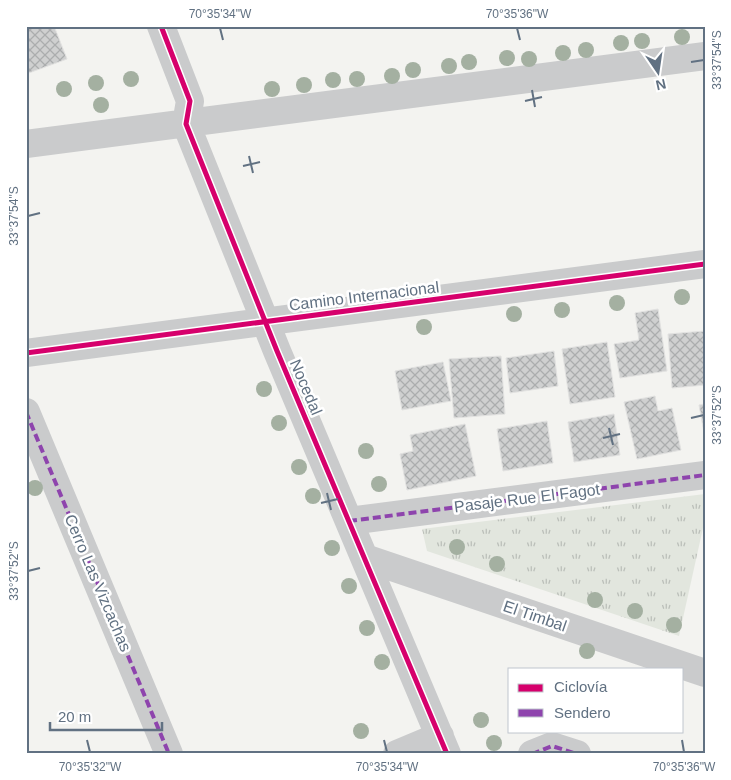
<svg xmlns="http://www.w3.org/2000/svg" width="731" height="780" viewBox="0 0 731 780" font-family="Arial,sans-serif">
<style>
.park{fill:url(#park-tufts)}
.building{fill:url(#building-cross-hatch);stroke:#e2e2e1}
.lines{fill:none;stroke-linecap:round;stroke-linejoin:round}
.minor{stroke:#cacbcc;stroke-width:28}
.quiet{stroke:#8e44ad;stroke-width:4;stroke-dasharray:8 4;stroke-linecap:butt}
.cycleway-casing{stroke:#fff;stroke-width:8}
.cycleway{stroke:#d6006c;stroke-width:5}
.tree{fill:#a4b0a1}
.ticks{fill:none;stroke:#617182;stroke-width:2}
.labels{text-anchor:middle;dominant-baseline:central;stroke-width:5;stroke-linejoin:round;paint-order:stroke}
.street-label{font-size:16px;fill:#617182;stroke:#fff}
.neatline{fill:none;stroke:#617182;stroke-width:2}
.ticks-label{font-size:12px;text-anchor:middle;fill:#617182}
</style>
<defs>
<pattern id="park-tufts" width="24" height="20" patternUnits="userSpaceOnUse" patternTransform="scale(1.25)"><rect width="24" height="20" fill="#e2e6de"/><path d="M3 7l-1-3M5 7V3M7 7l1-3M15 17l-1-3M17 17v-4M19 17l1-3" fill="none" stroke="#bbbfb9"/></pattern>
<pattern id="building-cross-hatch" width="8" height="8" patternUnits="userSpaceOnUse" patternTransform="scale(1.25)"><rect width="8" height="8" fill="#cfd0d0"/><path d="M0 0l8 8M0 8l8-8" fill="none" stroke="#abadae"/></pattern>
</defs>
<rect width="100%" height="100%" fill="#f3f3f0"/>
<!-- park -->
<path class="park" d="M 705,494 L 705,519 L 679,636 L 427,551 L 422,529 Z"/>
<!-- building -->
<path class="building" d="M 26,26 L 54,26 L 67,59 L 26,74 Z
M 658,309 L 667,371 L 620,378 L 614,344 L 639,340 L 635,313 Z
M 705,331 L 705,385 L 672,388 L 668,334 Z
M 607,342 L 615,397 L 570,404 L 562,349 Z
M 554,351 L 558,386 L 510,393 L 506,358 Z
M 501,356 L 505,414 L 454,418 L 449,359 Z
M 443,362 L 451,401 L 402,410 L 395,371 Z
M 655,396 L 658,411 L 672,408 L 681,450 L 637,459 L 624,402 Z
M 705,404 L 705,438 L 699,405 Z
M 614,414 L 620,455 L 574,462 L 568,422 Z
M 547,421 L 553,463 L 503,471 L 497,429 Z
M 465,424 L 476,476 L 407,490 L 400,454 L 413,451 L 410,435 Z"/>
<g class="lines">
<!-- minor -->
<path class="minor" d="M 161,26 L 190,101 L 186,124 L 277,351 L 447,754
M 26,144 L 705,56
M 26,353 L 705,264
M 26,412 L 169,754
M 349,521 L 705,475
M 365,558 L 705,673
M 397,754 L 440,736
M 532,754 L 552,746 L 577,754"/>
<!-- quiet -->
<path class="quiet" d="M 26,412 L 169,754
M 349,521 L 705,475
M 532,754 L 552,746 L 577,754"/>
<defs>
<path id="cycleway" d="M 161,26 L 190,101 L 186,124 L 277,351 L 447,754
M 26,353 L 705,264"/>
</defs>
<!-- cycleway casing -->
<use href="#cycleway" class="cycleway-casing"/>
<!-- cycleway -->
<use href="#cycleway" class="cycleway"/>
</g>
<!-- trees -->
<g class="tree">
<circle cx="682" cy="37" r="8"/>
<circle cx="642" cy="41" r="8"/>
<circle cx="621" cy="43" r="8"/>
<circle cx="586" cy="50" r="8"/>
<circle cx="563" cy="53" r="8"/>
<circle cx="507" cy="58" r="8"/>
<circle cx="529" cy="59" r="8"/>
<circle cx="469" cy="62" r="8"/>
<circle cx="449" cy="66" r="8"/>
<circle cx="413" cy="70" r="8"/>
<circle cx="392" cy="76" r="8"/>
<circle cx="131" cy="79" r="8"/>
<circle cx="357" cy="79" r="8"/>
<circle cx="333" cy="80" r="8"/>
<circle cx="96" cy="83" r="8"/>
<circle cx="304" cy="85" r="8"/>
<circle cx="64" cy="89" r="8"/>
<circle cx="272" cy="89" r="8"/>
<circle cx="101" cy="105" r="8"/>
<circle cx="682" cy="297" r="8"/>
<circle cx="617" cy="303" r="8"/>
<circle cx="562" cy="310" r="8"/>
<circle cx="514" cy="314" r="8"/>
<circle cx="424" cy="327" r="8"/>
<circle cx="264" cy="389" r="8"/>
<circle cx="279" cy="423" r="8"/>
<circle cx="366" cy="451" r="8"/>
<circle cx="299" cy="467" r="8"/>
<circle cx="379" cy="484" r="8"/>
<circle cx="35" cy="488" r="8"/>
<circle cx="313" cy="496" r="8"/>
<circle cx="457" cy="547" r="8"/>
<circle cx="332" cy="548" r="8"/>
<circle cx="497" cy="564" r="8"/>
<circle cx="349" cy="586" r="8"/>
<circle cx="595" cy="600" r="8"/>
<circle cx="635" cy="611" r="8"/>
<circle cx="674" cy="625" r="8"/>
<circle cx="367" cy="628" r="8"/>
<circle cx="587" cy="651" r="8"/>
<circle cx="382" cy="662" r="8"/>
<circle cx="481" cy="720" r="8"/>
<circle cx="361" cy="731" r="8"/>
<circle cx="494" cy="743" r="8"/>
</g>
<!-- ticks -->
<path class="ticks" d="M 220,28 L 223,40M 517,28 L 520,40M 691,62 L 704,60M 532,90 L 535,107M 525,101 L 542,97M 249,156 L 253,173M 243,166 L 260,162M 28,216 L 40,213M 691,418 L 704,415M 609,428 L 613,445M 603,438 L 620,434M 327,493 L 331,510M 321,503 L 338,499M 28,571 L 40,568M 87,740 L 90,752M 384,740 L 387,752M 682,740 L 684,752"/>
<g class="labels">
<!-- street labels -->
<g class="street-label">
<text transform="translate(364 296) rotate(-7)">Camino Internacional</text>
<text transform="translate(306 387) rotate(67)">Nocedal</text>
<text transform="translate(527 498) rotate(-7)">Pasaje Rue El Fagot</text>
<text transform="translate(98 583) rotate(67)">Cerro Las Vizcachas</text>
<text transform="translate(535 616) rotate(19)">El Timbal</text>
</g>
</g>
<!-- border -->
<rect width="731" height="780" fill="none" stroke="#ffffff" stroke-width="55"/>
<!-- legend -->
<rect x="508" y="668" width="175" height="65" fill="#ffffff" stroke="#c0c6cd"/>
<rect x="518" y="684" width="25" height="8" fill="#d6006c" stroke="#c0c6cd"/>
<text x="554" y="692" font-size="15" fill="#617182">Ciclovía</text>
<rect x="518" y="709" width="25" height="8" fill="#8e44ad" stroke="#c0c6cd"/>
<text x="554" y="718" font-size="15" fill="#617182">Sendero</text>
<!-- north arrow -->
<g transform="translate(658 72) rotate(167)" stroke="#ffffff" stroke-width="4" paint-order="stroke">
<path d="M0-4L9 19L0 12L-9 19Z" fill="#617182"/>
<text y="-8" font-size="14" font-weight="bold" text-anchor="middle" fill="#617182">N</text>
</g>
<!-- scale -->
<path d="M50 722v8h112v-8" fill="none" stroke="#617182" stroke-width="2.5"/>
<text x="58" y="722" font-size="15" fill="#617182" stroke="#ffffff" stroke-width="4" paint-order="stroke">20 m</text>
<rect x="28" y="28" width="676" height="724" class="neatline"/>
<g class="ticks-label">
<text x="220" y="18">70°35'34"W</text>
<text x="517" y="18">70°35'36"W</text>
<text transform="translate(717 60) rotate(-90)" y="4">33°37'54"S</text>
<text transform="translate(14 216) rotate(-90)" y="4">33°37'54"S</text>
<text transform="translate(717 415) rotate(-90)" y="4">33°37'52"S</text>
<text transform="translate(14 571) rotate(-90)" y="4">33°37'52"S</text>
<text x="90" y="771">70°35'32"W</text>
<text x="387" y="771">70°35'34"W</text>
<text x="684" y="771">70°35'36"W</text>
</g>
</svg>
